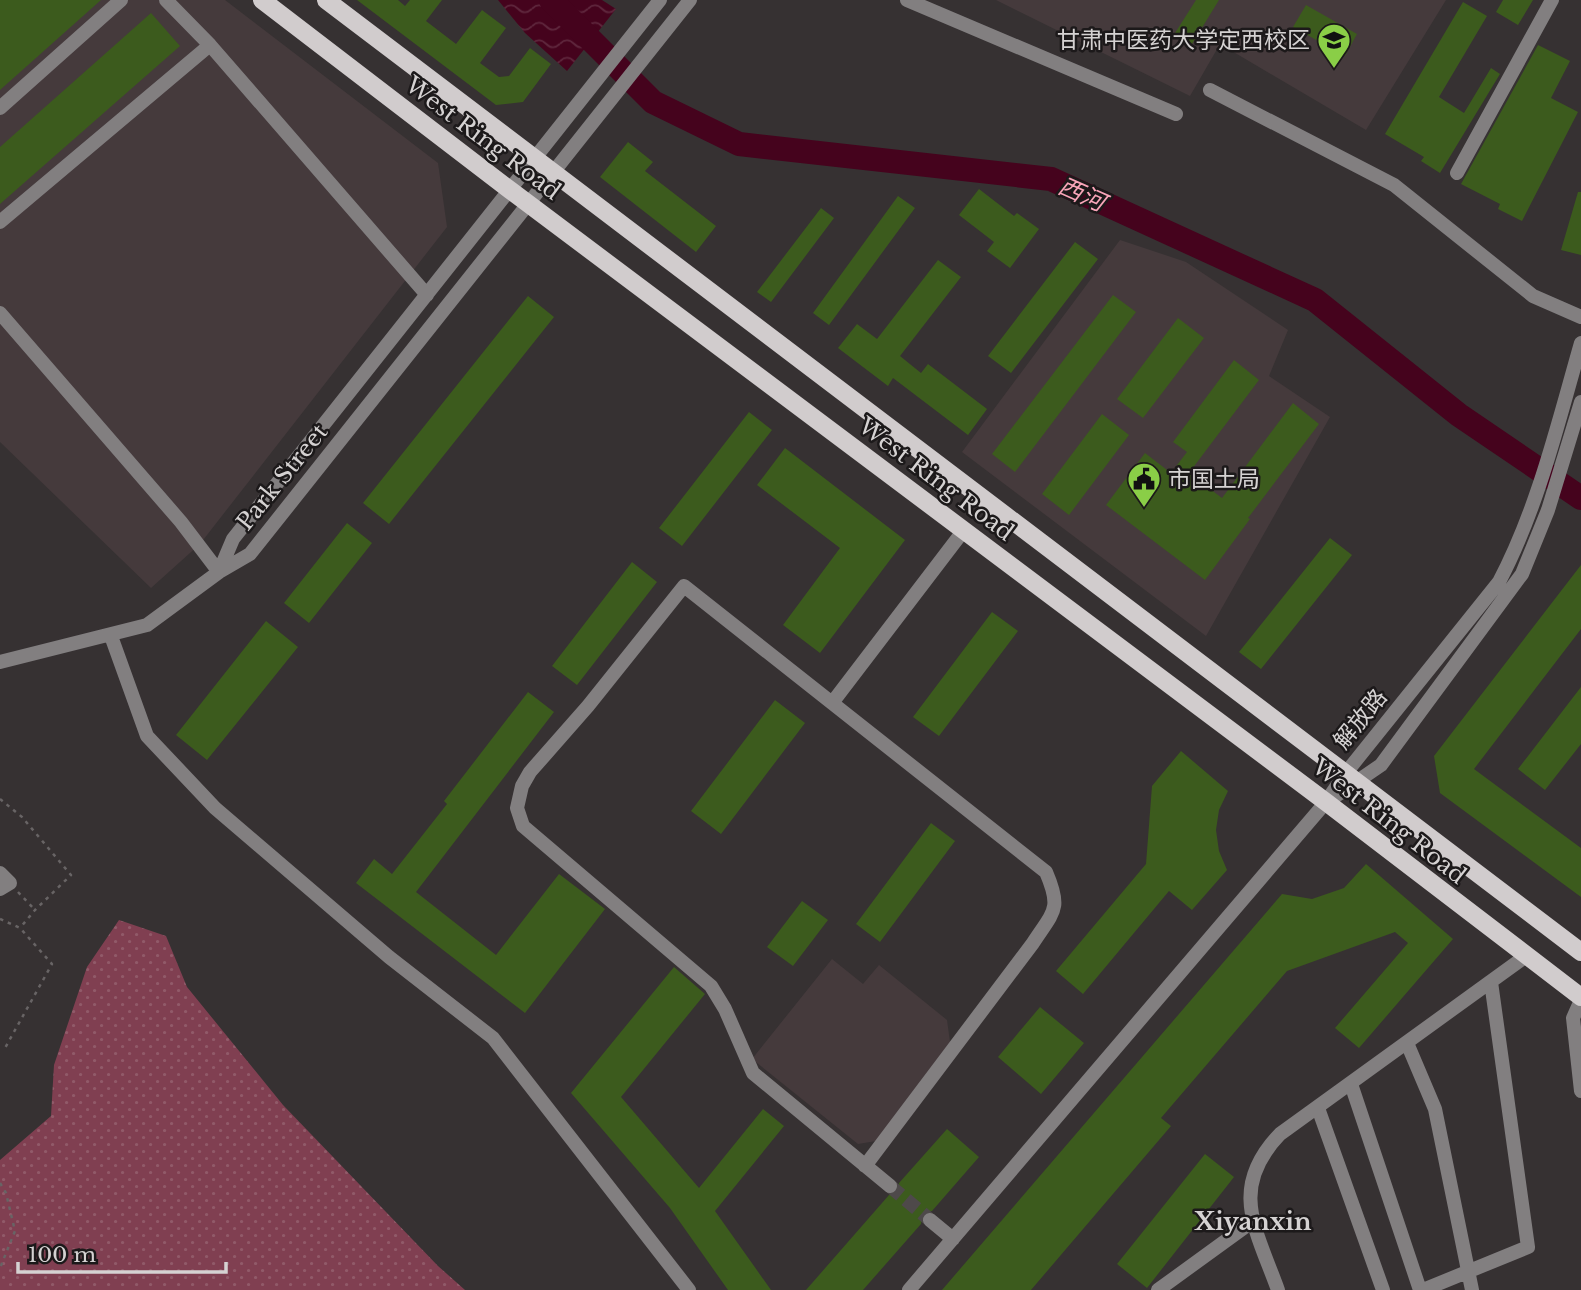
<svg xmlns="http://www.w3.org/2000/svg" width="1581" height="1290" viewBox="0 0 1581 1290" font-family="'Libre Baskerville','Noto Sans SC',serif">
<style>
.built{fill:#453a3c}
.grass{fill:url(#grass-dots)}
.water{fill:url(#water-waves)}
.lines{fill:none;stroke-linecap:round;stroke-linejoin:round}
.river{stroke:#45031d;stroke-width:24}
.building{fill:#3c5b1d}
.minor-tunnel{stroke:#4e494a;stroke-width:14;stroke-dasharray:14 7;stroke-linecap:butt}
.path{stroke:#686465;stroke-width:2.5;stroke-dasharray:3.5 5;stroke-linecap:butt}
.minor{stroke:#827f80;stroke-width:14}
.major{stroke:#d1cccd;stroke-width:18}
.labels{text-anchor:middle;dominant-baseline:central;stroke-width:5;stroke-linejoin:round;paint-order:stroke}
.poi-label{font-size:23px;fill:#d5d2d2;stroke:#1c191a;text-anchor:end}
.street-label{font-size:23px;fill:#d5d2d2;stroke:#1c191a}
.water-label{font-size:24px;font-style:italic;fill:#f9a5b9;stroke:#1c191a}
.neighbourhood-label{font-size:24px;font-weight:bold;fill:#d5d2d2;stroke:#1c191a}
</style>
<defs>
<pattern id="grass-dots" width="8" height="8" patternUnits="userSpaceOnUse" patternTransform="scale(1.75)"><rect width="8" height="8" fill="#803f51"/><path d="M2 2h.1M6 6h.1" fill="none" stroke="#915a69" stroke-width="1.8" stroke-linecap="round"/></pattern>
<pattern id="water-waves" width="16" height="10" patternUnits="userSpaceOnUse" patternTransform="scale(1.75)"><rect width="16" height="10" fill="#45031d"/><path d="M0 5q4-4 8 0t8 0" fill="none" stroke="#5f273d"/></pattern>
</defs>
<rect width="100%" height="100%" fill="#363132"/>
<!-- built -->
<path class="built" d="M 0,0 L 225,0 L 438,163 L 447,227 L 200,544 L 151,588 L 0,442 Z
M 996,0 L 1446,0 L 1366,130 L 1220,44 L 1190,96 Z
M 1120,240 L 1186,262 L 1288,330 L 1269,376 L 1330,417 L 1206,636 L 962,452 Z
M 832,959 L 863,984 L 879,965 L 947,1020 L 950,1042 L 876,1141 L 858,1144 L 752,1059 Z"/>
<!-- grass -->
<path class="grass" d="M 119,920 L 166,936 L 187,987 L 283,1105 L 438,1266 L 465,1290 L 0,1290 L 0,1160 L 51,1116 L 54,1065 L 87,967 Z"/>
<!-- water -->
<path class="water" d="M 498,0 L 602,0 L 616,9 L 567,71 L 525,33 Z"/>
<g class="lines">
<!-- river -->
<path class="river" d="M 551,0 L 653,102 L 739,144 L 1051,179 L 1315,300 L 1459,415 L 1581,498"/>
</g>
<!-- building -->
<path class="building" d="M 0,0 L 101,0 L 0,90 Z
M 357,0 L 398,0 L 405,6 L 410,0 L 442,0 L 426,21 L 456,44 L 482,10 L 506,28 L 480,63 L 499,77 L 509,76 L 530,48 L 551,64 L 523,102 L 496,105 Z
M 1196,0 L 1219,0 L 1192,44 L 1175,33 Z
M 1503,0 L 1533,0 L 1518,25 L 1496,12 Z
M 1463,2 L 1487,16 L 1439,97 L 1464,113 L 1491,68 L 1500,74 L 1440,173 L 1421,161 L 1424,157 L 1385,134 Z
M 1306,5 L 1357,34 L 1345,56 L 1293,27 Z
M 151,13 L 180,46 L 0,204 L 0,147 Z
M 1538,45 L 1570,61 L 1551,98 L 1578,112 L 1522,221 L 1498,209 L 1500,204 L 1461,184 Z
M 628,142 L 653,162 L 645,171 L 716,226 L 696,252 L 600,177 Z
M 979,189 L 1014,216 L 1017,213 L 1039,229 L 1010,268 L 987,251 L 994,242 L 959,215 Z
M 1578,192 L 1581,192 L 1581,255 L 1561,250 Z
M 898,196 L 915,208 L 829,325 L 813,313 Z
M 821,208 L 834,218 L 771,302 L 757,292 Z
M 1075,242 L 1098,259 L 1011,373 L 988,356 Z
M 938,260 L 961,277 L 900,356 L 921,373 L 928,364 L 987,409 L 968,435 L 893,378 L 888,386 L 838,348 L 857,324 L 877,339 Z
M 1113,295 L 1136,312 L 1015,472 L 992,454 Z
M 528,296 L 554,317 L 389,524 L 363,503 Z
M 1178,318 L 1204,338 L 1143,418 L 1117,399 Z
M 1234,360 L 1259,380 L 1189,473 L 1222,498 L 1293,403 L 1319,424 L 1248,518 L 1250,519 L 1205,580 L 1106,505 L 1145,453 L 1171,473 L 1187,452 L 1173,442 Z
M 749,412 L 772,430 L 682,546 L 659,528 Z
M 1102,414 L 1129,435 L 1069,515 L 1042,494 Z
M 785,448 L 905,540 L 820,653 L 783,625 L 840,548 L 757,485 Z
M 347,523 L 372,543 L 309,623 L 284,603 Z
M 1330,538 L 1352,555 L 1261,669 L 1239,652 Z
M 632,562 L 657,582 L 577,685 L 552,666 Z
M 1581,565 L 1581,629 L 1474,769 L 1581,848 L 1581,897 L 1440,793 L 1434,756 Z
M 992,612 L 1018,631 L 939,736 L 913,717 Z
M 266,621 L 298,647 L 207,760 L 176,735 Z
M 1581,687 L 1581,744 L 1545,790 L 1518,769 Z
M 528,692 L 554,712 L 416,892 L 496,955 L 559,874 L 605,909 L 525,1013 L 356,883 L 374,859 L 392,874 L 447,804 L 444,801 Z
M 775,700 L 805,723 L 721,834 L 691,811 Z
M 1181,751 L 1228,791 L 1219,810 L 1216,830 L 1219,851 L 1227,870 L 1192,910 L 1169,891 L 1083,994 L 1056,971 L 1146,864 L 1152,786 Z
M 931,823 L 955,841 L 880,942 L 856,924 Z
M 1366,864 L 1453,939 L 1359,1048 L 1335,1028 L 1408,943 L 1395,932 L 1287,971 L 1161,1118 L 1171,1126 L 1031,1290 L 942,1290 L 1282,894 L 1312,899 L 1344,888 Z
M 802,901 L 828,920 L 793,966 L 767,947 Z
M 674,967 L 705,994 L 621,1097 L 699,1188 L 763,1109 L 784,1126 L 715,1211 L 771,1290 L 728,1290 L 670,1208 L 571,1093 Z
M 1040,1007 L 1084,1043 L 1041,1094 L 998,1057 Z
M 947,1129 L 979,1157 L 932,1211 L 923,1213 L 921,1224 L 863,1290 L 806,1290 L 889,1195 L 897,1193 L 899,1183 Z
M 1205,1154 L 1234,1177 L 1147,1288 L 1117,1264 Z"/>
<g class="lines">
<!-- minor-tunnel -->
<path class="minor-tunnel" d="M 890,1186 L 930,1220"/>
<!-- path -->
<path class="path" d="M 0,799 L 22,817 L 71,875 L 35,910 L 20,928
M 18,892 L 35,910
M 0,919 L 20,928 L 52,964 L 5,1048
M 0,1183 L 6,1193 L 15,1231 L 0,1268"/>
<!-- minor -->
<path class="minor" d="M 166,0 L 210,45 L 427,295
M 907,0 L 1176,114
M 1210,90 L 1394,185 L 1533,296 L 1581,317
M 0,108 L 121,0
M 1457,173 L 1552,0
M 0,222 L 210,45
M 0,313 L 181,522 L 219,572
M 219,572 L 233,539 L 660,0
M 111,636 L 147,736 L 215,808 L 389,957 L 493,1038 L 689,1290
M 0,662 L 147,625 L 219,572 L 250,554 L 690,0
M 832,703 L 964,530
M 1330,800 L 1381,765 L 1522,574 L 1548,510 L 1581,402
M 0,873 L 10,883 L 0,889
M 1581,1000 L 1573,1018 L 1581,1091
M 1407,1043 L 1435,1109 L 1472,1290
M 1351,1084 L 1420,1290
M 1318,1108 L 1383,1290
M 865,1166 L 1033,943 C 1054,911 1062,909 1046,872 L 684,586 L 588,706 L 530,772 L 522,786 L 517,808 L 523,826 L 711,986 L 725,1009 L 753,1073 L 890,1186
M 930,1220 L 953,1239
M 909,1290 L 1326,802 L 1345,774 L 1499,582 C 1538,508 1558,423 1581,343
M 1158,1290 L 1253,1221
M 1278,1290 C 1256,1229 1228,1188 1280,1134 L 1526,956
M 1423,1290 L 1528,1247 L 1491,982"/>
<!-- major -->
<path class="major" d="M 262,0 L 510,190 L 1326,802 L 1581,997
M 326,0 L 1581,952"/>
</g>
<!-- icons -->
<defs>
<symbol id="university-pin" viewBox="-11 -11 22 30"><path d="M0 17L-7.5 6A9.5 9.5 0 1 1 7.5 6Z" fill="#8ace47" stroke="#1c191a"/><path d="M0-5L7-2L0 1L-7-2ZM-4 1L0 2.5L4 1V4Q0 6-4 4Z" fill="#111"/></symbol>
<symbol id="civic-pin" viewBox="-11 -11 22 30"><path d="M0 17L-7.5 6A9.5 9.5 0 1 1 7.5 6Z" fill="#8ace47" stroke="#1c191a"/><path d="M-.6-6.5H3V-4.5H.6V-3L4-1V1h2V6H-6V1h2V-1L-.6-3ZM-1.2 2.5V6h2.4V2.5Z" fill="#111"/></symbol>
</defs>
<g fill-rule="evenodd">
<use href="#university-pin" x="1315" y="21" width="38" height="52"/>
<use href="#civic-pin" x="1125" y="460" width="38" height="52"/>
</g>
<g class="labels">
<!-- poi labels -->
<g class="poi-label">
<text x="1310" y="40">甘肃中医药大学定西校区</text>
<text x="1168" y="479" text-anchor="start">市国土局</text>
</g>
<!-- street labels -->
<g class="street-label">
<text transform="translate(483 138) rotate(37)">West Ring Road</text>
<text transform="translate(282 477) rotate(-51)">Park Street</text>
<text transform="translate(936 479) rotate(37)">West Ring Road</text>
<text transform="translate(1360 719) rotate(-51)">解放路</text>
<text transform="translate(1389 821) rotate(38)">West Ring Road</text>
</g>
<!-- water labels -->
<g class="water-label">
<text transform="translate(1082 194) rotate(24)">西河</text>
</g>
<!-- neighbourhood labels -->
<g class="neighbourhood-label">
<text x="1253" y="1221">Xiyanxin</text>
</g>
</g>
<!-- scale -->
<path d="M18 1262v10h208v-10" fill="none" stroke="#d5d2d2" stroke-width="3.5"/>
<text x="28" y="1262" font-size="21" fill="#d5d2d2" stroke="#1c191a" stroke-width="5" paint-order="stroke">100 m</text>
</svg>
